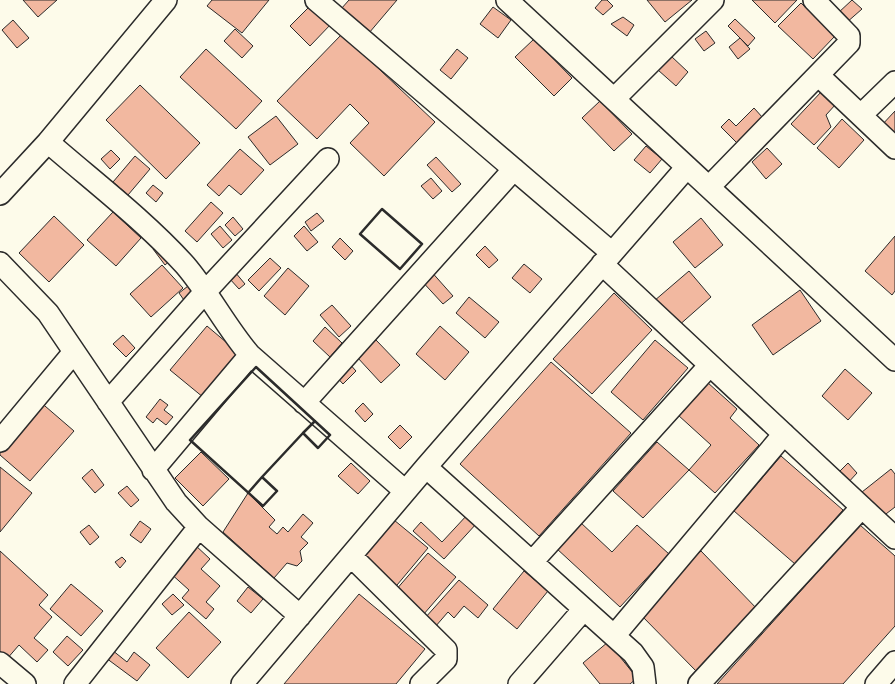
<svg xmlns="http://www.w3.org/2000/svg" width="895" height="684" viewBox="0 0 895 684" font-family="Raleway,sans-serif">
<style>
.building{fill:#f2b8a0;stroke:#2b2b2b}
.lines{fill:none;stroke-linecap:round;stroke-linejoin:round}
.minor-casing{stroke:#2b2b2b;stroke-width:24}
.minor{stroke:#fdfbea;stroke-width:21}
.wall{stroke:#2b2b2b;stroke-width:2.5}
</style>
<rect width="100%" height="100%" fill="#fdfbea"/>
<!-- building -->
<path class="building" d="M 23,0 L 57,0 L 38,17 Z
M 212,0 L 269,0 L 242,33 L 207,6 Z
M 349,0 L 397,0 L 369,33 L 341,9 Z
M 602,0 L 607,0 L 613,6 L 603,15 L 595,8 Z
M 647,0 L 692,0 L 665,22 Z
M 752,0 L 797,0 L 775,23 Z
M 852,0 L 862,9 L 846,23 L 838,13 Z
M 801,3 L 835,36 L 813,59 L 778,26 Z
M 312,4 L 332,23 L 310,46 L 290,26 Z
M 493,7 L 511,20 L 498,38 L 480,24 Z
M 623,17 L 634,25 L 627,36 L 611,24 Z
M 735,19 L 755,38 L 748,46 L 728,26 Z
M 13,20 L 29,38 L 17,48 L 2,30 Z
M 235,29 L 253,46 L 242,58 L 224,41 Z
M 706,31 L 715,43 L 704,51 L 695,39 Z
M 342,34 L 435,122 L 384,176 L 350,143 L 369,123 L 350,104 L 317,139 L 277,101 Z
M 740,38 L 750,49 L 738,59 L 729,47 Z
M 534,39 L 572,78 L 554,96 L 515,57 Z
M 206,49 L 262,101 L 236,129 L 180,77 Z
M 457,49 L 468,58 L 451,79 L 440,70 Z
M 671,56 L 688,72 L 676,86 L 658,70 Z
M 140,85 L 200,143 L 166,179 L 106,120 Z
M 822,91 L 836,104 L 826,115 L 831,127 L 814,145 L 791,124 Z
M 600,101 L 632,134 L 614,151 L 582,118 Z
M 754,108 L 763,118 L 737,143 L 721,127 L 729,119 L 736,126 Z
M 895,111 L 895,140 L 880,127 Z
M 276,116 L 298,144 L 270,165 L 248,137 Z
M 842,119 L 864,140 L 839,168 L 817,148 Z
M 646,146 L 662,159 L 650,173 L 634,160 Z
M 767,148 L 782,164 L 766,179 L 752,162 Z
M 240,149 L 264,170 L 241,195 L 229,185 L 219,196 L 207,185 Z
M 111,150 L 120,159 L 110,169 L 101,159 Z
M 135,156 L 150,169 L 128,195 L 113,182 Z
M 436,157 L 461,184 L 452,192 L 427,165 Z
M 431,178 L 442,191 L 433,199 L 421,186 Z
M 153,185 L 163,193 L 156,202 L 146,193 Z
M 211,202 L 223,213 L 197,242 L 185,231 Z
M 113,212 L 141,238 L 116,266 L 87,240 Z
M 317,213 L 324,221 L 311,231 L 305,222 Z
M 54,216 L 84,245 L 49,282 L 19,253 Z
M 233,217 L 243,229 L 235,236 L 225,225 Z
M 701,218 L 723,245 L 695,268 L 673,242 Z
M 220,226 L 232,240 L 223,248 L 211,234 Z
M 304,226 L 318,242 L 307,251 L 294,236 Z
M 895,236 L 895,291 L 892,295 L 865,271 Z
M 340,238 L 353,251 L 345,260 L 332,247 Z
M 160,243 L 172,259 L 165,265 L 153,249 Z
M 485,246 L 498,260 L 489,268 L 476,255 Z
M 270,258 L 281,268 L 259,291 L 248,280 Z
M 524,264 L 542,279 L 530,293 L 512,278 Z
M 162,265 L 183,288 L 151,317 L 130,294 Z
M 288,268 L 309,286 L 285,315 L 264,296 Z
M 429,269 L 453,296 L 443,304 L 419,278 Z
M 689,271 L 711,297 L 677,327 L 654,301 Z
M 235,272 L 245,284 L 239,289 L 229,278 Z
M 192,283 L 200,294 L 186,303 L 179,293 Z
M 800,290 L 821,321 L 773,355 L 752,325 Z
M 614,293 L 652,330 L 592,394 L 553,359 Z
M 469,297 L 499,322 L 485,338 L 456,313 Z
M 332,305 L 351,326 L 339,337 L 320,315 Z
M 207,326 L 246,359 L 209,402 L 170,370 Z
M 440,326 L 469,352 L 445,380 L 416,354 Z
M 325,327 L 342,343 L 330,357 L 313,341 Z
M 123,335 L 135,348 L 126,357 L 113,344 Z
M 376,340 L 400,365 L 381,383 L 357,357 Z
M 655,340 L 688,368 L 643,420 L 611,392 Z
M 347,361 L 356,371 L 343,384 L 334,374 Z
M 551,362 L 631,433 L 539,536 L 460,464 Z
M 845,369 L 872,393 L 848,420 L 822,396 Z
M 707,382 L 737,409 L 730,418 L 759,445 L 715,493 L 689,470 L 711,445 L 678,415 Z
M 160,399 L 168,405 L 164,410 L 173,417 L 166,425 L 157,418 L 153,423 L 146,417 Z
M 38,400 L 74,431 L 30,481 L 0,455 L 0,444 Z
M 363,403 L 373,414 L 365,422 L 355,411 Z
M 400,425 L 412,437 L 400,449 L 388,437 Z
M 657,442 L 689,470 L 643,518 L 613,491 Z
M 201,452 L 229,479 L 203,506 L 175,478 Z
M 781,456 L 843,510 L 795,564 L 734,511 Z
M 351,463 L 370,481 L 358,494 L 338,476 Z
M 848,463 L 857,473 L 846,485 L 836,475 Z
M 0,467 L 32,493 L 0,532 Z
M 92,469 L 104,485 L 95,493 L 82,478 Z
M 891,469 L 895,474 L 895,507 L 882,517 L 862,492 Z
M 127,486 L 139,500 L 131,507 L 118,493 Z
M 248,493 L 275,520 L 269,527 L 277,534 L 283,527 L 288,532 L 303,514 L 313,523 L 301,537 L 308,543 L 300,551 L 302,561 L 297,566 L 287,563 L 274,578 L 223,532 Z
M 468,514 L 477,523 L 444,559 L 413,531 L 421,522 L 442,542 Z
M 394,520 L 428,548 L 392,591 L 358,562 Z
M 140,521 L 151,529 L 141,543 L 130,535 Z
M 580,522 L 612,552 L 637,525 L 669,554 L 620,607 L 556,548 Z
M 89,525 L 99,537 L 90,545 L 80,532 Z
M 860,525 L 895,556 L 895,626 L 843,684 L 717,684 Z
M 194,544 L 210,559 L 201,569 L 220,586 L 206,602 L 214,609 L 206,619 L 182,598 L 189,590 L 169,572 Z
M 0,551 L 48,595 L 39,605 L 52,617 L 34,638 L 48,650 L 37,662 L 19,645 L 6,660 L 0,655 Z
M 701,551 L 761,613 L 699,674 L 638,612 Z
M 428,553 L 456,577 L 423,615 L 395,591 Z
M 122,557 L 126,561 L 120,568 L 115,562 Z
M 524,571 L 548,591 L 517,629 L 493,609 Z
M 459,580 L 488,605 L 478,618 L 464,606 L 454,618 L 448,612 L 435,627 L 425,618 Z
M 71,584 L 103,611 L 81,636 L 50,609 Z
M 248,587 L 263,599 L 251,613 L 237,601 Z
M 173,594 L 184,605 L 172,615 L 162,604 Z
M 359,594 L 425,649 L 396,684 L 284,684 Z
M 189,612 L 221,642 L 188,678 L 156,648 Z
M 67,636 L 83,650 L 68,666 L 53,652 Z
M 608,642 L 637,678 L 630,684 L 600,684 L 583,663 Z
M 112,650 L 127,662 L 134,652 L 150,665 L 137,681 L 106,658 Z"/>
<g class="lines">
<defs>
<path id="minor" d="M 316,0 L 612,253
M 507,0 L 895,360
M 818,75 L 895,148
M 614,99 L 713,0
M 861,115 L 895,82
M 48,142 C 94,182 144,220 185,265 C 209,293 226,327 250,355 L 405,491
M 709,187 L 849,43 L 849,36 L 814,0
M 0,194 L 48,142 L 166,0
M 0,263 L 48,313 L 176,502 L 199,527 L 300,616
M 602,264 L 895,538
M 108,402 L 205,292 L 328,159
M 304,403 L 514,169
M 0,441 L 74,352
M 426,467 L 633,653 L 643,667 L 645,684
M 153,470 L 250,355
M 351,556 L 446,650 L 446,659 L 421,684
M 532,562 L 710,365
M 614,636 L 784,434
M 0,663 L 25,684
M 75,684 L 199,527
M 242,684 L 426,467 L 687,167
M 519,684 L 584,609
M 699,684 L 862,507
M 876,684 L 895,662"/>
</defs>
<!-- minor casing -->
<use href="#minor" class="minor-casing"/>
<!-- minor -->
<use href="#minor" class="minor"/>
<!-- wall -->
<path class="wall" d="M 382,209 L 422,244 L 400,269 L 360,234 Z
M 256,367 L 330,435 L 318,448 L 303,433 L 262,477 L 277,491 L 263,506 L 190,440 Z
M 303,433 L 315,421
M 248,493 L 262,477"/>
</g>
</svg>
